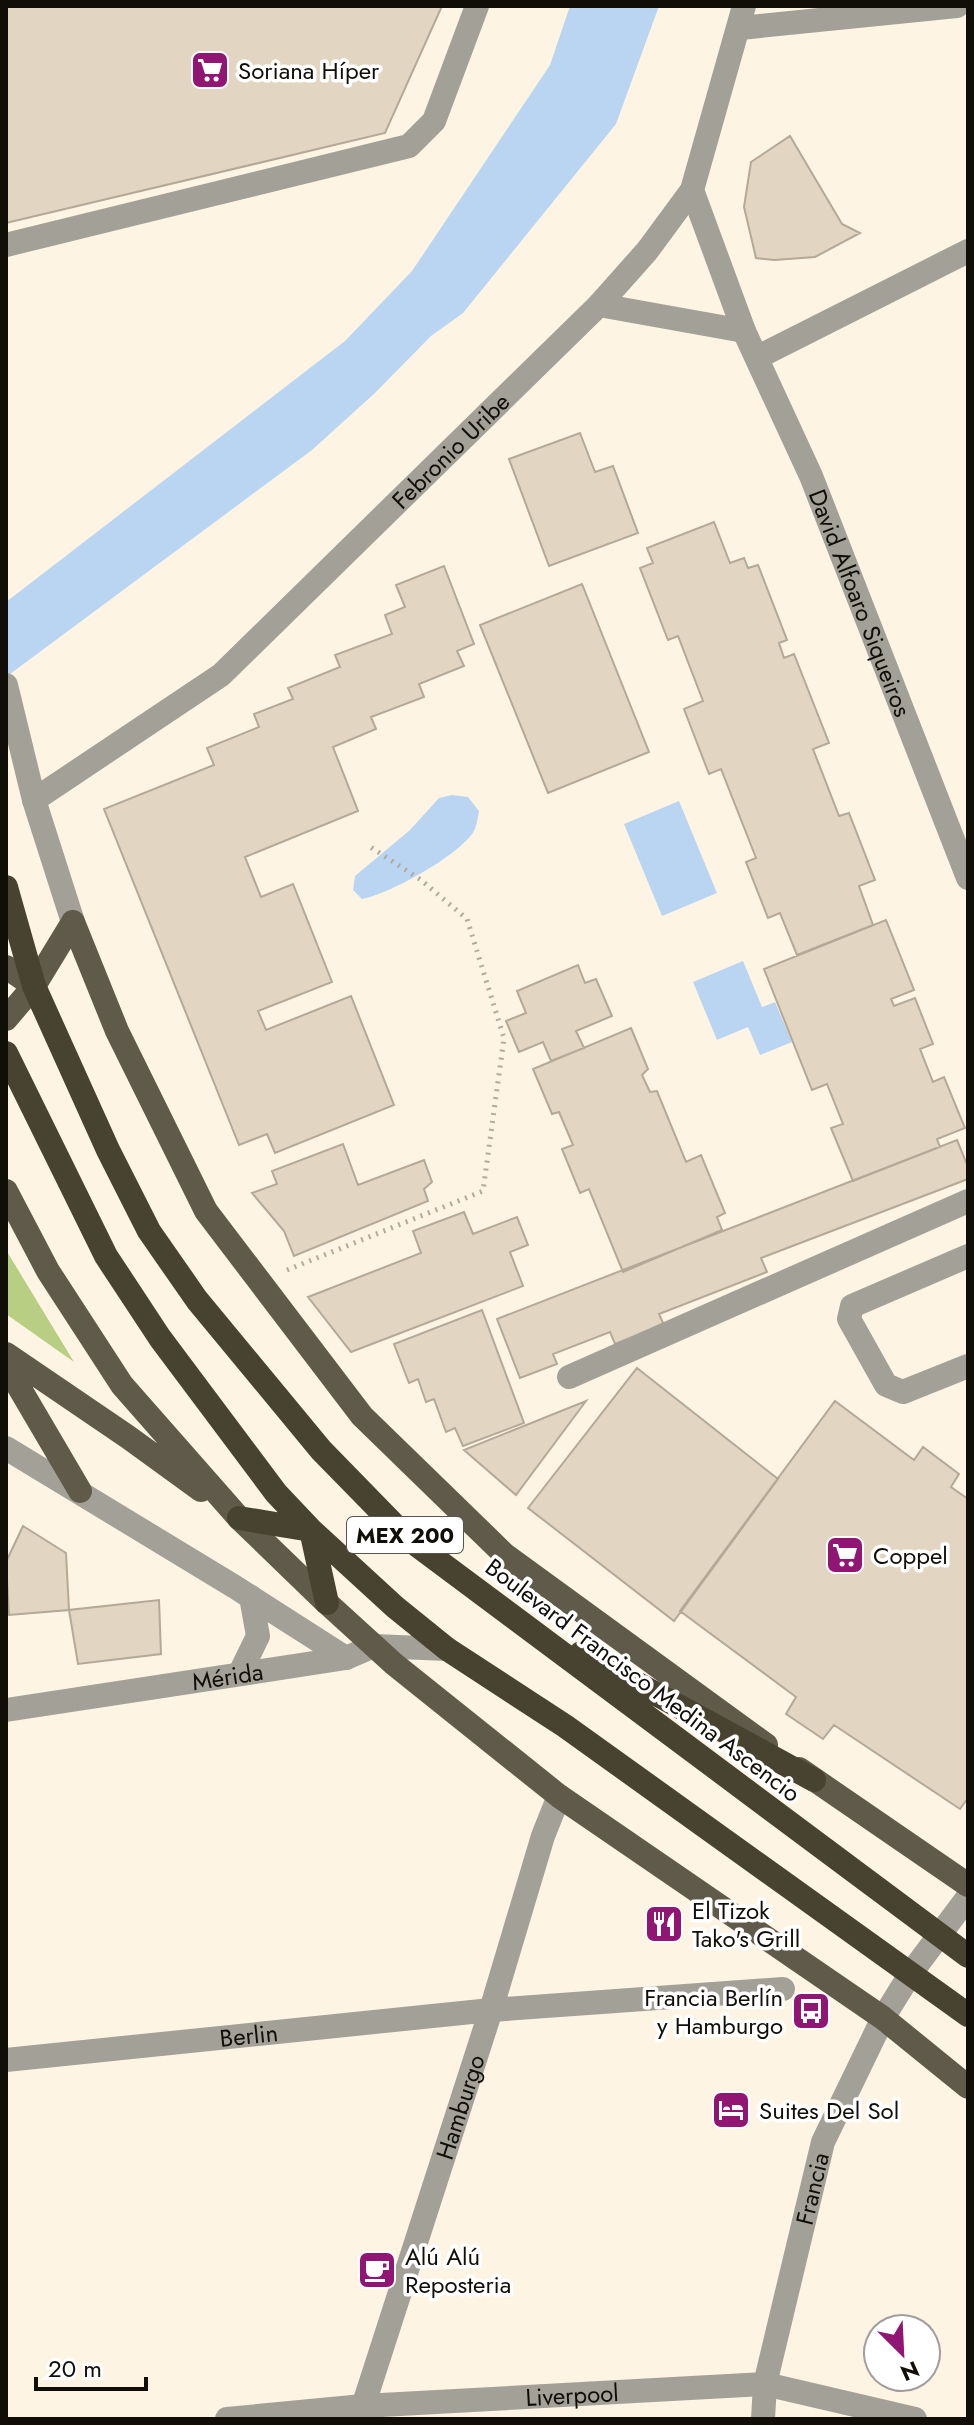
<svg xmlns="http://www.w3.org/2000/svg" width="974" height="2425" viewBox="0 0 974 2425" font-family="Jost,sans-serif">
<style>
.green{fill:#b8ce83}
.water{fill:#bad5f1}
.building{fill:#e2d6c3;stroke:#b4a896;stroke-width:2}
.lines{fill:none;stroke-linecap:round;stroke-linejoin:round}
.path{stroke:#b2aa9d;stroke-width:5;stroke-dasharray:2 6;stroke-linecap:butt}
.minor{stroke:#a3a097;stroke-width:24}
.major{stroke:#605a4b;stroke-width:24}
.highway{stroke:#484231;stroke-width:24}
.labels{text-anchor:middle;dominant-baseline:central;stroke-width:7;stroke-linejoin:round;paint-order:stroke}
.shield{fill:#fff;stroke:#585651;stroke-width:2}
.shield-label{font-size:22px;font-weight:bold;fill:#110d07}
.poi-label{font-size:24px;fill:#110d07;stroke:#fff;text-anchor:start}
.street-label{font-size:24px;fill:#110d07;stroke:#fff}
</style>
<rect width="100%" height="100%" fill="#fef4e4"/>
<!-- green -->
<path class="green" d="M 6,1249 L 6,1250 L 74,1362 L 6,1314 Z"/>
<!-- water -->
<path class="water" d="M 570,6 L 659,6 L 616,124 L 463,313 L 431,336 L 375,393 L 312,450 L 6,677 L 6,602 L 345,341 L 412,271 L 550,65 Z
M 452,795 L 468,797 L 479,811 C 478,816 477,824 475,829 C 464,853 388,895 362,899 L 353,890 L 355,876 L 410,830 L 439,798 Z
M 679,801 L 717,893 L 662,916 L 624,824 Z
M 743,961 L 762,1007 L 775,1002 L 792,1042 L 760,1055 L 748,1027 L 717,1040 L 693,982 Z"/>
<!-- building -->
<path class="building" d="M 6,6 L 442,6 L 385,133 L 6,223 Z
M 790,136 L 842,224 L 860,233 L 815,257 L 774,260 L 756,258 L 744,207 L 751,162 Z
M 580,433 L 595,472 L 613,466 L 638,533 L 549,566 L 509,459 Z
M 714,522 L 730,563 L 744,558 L 748,568 L 758,565 L 787,640 L 779,643 L 784,658 L 794,654 L 829,743 L 813,749 L 839,816 L 849,813 L 875,880 L 859,886 L 873,925 L 797,955 L 780,913 L 768,918 L 746,862 L 756,858 L 721,769 L 709,774 L 684,709 L 703,701 L 678,636 L 668,640 L 640,568 L 653,563 L 647,548 Z
M 444,566 L 474,644 L 457,651 L 464,666 L 419,684 L 424,697 L 371,717 L 376,729 L 333,747 L 358,811 L 245,857 L 261,897 L 293,884 L 332,982 L 258,1011 L 266,1030 L 351,996 L 394,1105 L 275,1153 L 267,1134 L 239,1145 L 104,809 L 214,765 L 207,748 L 259,727 L 254,714 L 293,699 L 288,688 L 340,667 L 335,655 L 392,634 L 385,615 L 405,607 L 396,585 Z
M 582,584 L 649,752 L 548,793 L 480,625 Z
M 886,920 L 914,990 L 891,999 L 894,1006 L 915,998 L 933,1044 L 920,1049 L 933,1082 L 944,1077 L 965,1128 L 937,1139 L 940,1147 L 853,1181 L 831,1128 L 843,1124 L 827,1084 L 812,1090 L 764,969 Z
M 578,965 L 585,983 L 596,979 L 612,1016 L 576,1031 L 584,1048 L 551,1061 L 543,1042 L 519,1052 L 506,1021 L 526,1013 L 517,991 Z
M 631,1028 L 648,1069 L 642,1075 L 650,1092 L 657,1091 L 686,1162 L 701,1155 L 725,1213 L 717,1217 L 722,1230 L 623,1272 L 589,1189 L 580,1193 L 562,1149 L 573,1145 L 559,1112 L 552,1114 L 533,1069 Z
M 957,1140 L 968,1167 L 968,1179 L 761,1258 L 767,1272 L 659,1314 L 664,1325 L 615,1344 L 610,1332 L 553,1354 L 557,1364 L 520,1378 L 497,1319 Z
M 343,1144 L 358,1185 L 424,1160 L 432,1182 L 424,1189 L 428,1201 L 294,1256 L 284,1231 L 252,1193 L 277,1184 L 272,1171 Z
M 464,1212 L 473,1234 L 517,1217 L 528,1245 L 510,1252 L 523,1286 L 351,1352 L 308,1297 L 421,1253 L 413,1231 Z
M 482,1310 L 524,1423 L 463,1446 L 455,1428 L 446,1432 L 434,1399 L 426,1402 L 418,1379 L 409,1383 L 394,1344 Z
M 637,1368 L 778,1479 L 674,1621 L 528,1508 Z
M 586,1401 L 516,1495 L 464,1450 Z
M 835,1401 L 914,1460 L 923,1447 L 959,1474 L 951,1487 L 968,1499 L 968,1798 L 960,1809 L 834,1725 L 823,1739 L 786,1714 L 796,1697 L 680,1611 Z
M 23,1526 L 66,1553 L 69,1610 L 9,1615 L 6,1562 Z
M 159,1600 L 161,1654 L 78,1664 L 69,1610 Z"/>
<g class="lines">
<!-- path -->
<path class="path" d="M 287,1270 L 483,1191 L 504,1038 L 467,919 L 421,880 L 369,846"/>
<!-- minor -->
<g class="minor">
<path d="M 740,28 L 957,6"/>
<path id="s1" d="M 692,190 L 744,331 L 811,476 L 968,878"/>
<path d="M 6,245 L 409,146 L 434,121 L 477,6"/>
<path d="M 599,305 L 744,331"/>
<path d="M 758,357 L 968,251"/>
<path d="M 6,685 L 34,800 L 73,922"/>
<path id="s2" d="M 34,800 L 221,675 L 599,305 L 647,251 L 692,190 L 744,6"/>
<path d="M 968,1256 L 852,1306 L 849,1319 L 886,1385 L 903,1392 L 968,1366"/>
<path d="M 569,1377 L 968,1201"/>
<path d="M 6,1448 L 235,1587 L 346,1658"/>
<path d="M 240,1673 L 258,1636 L 251,1597"/>
<path id="s3" d="M 6,1710 L 346,1658 L 374,1646 L 447,1649"/>
<path id="s4" d="M 6,2060 L 491,2010 L 783,1989"/>
<path id="s5" d="M 227,2419 L 363,2406 L 765,2384 L 915,2419"/>
<path id="s6" d="M 359,2419 L 491,2010 L 543,1836 L 559,1796"/>
<path id="s7" d="M 763,2419 L 765,2384 L 823,2142 L 883,2018 L 911,1973 L 968,1897"/>
</g>
<!-- major -->
<path class="major" d="M 73,922 L 117,1031 L 206,1211 L 362,1416 L 505,1555 L 766,1745
M 6,967 L 34,986
M 6,1019 L 34,986 L 73,922
M 6,1191 L 48,1271 L 122,1385 L 239,1518 L 327,1603 L 394,1664 L 559,1796 L 883,2018 L 968,2087
M 6,1354 L 128,1437 L 201,1490
M 6,1365 L 80,1491
M 799,1769 L 968,1885"/>
<!-- highway -->
<path class="highway" d="M 6,887 L 34,986 L 108,1150 L 149,1231 L 197,1300 L 321,1450 L 406,1537 L 968,1956
M 6,1053 L 106,1256 L 160,1338 L 276,1493 L 311,1530 L 395,1607 L 447,1649 L 565,1726 L 968,2015
M 239,1518 L 311,1530
M 311,1530 L 327,1603
M 581,1653 L 814,1780"/>
</g>
<!-- icons -->
<defs>
<symbol id="supermarket-square" viewBox="-11 -11 22 22"><rect x="-9" y="-9" width="18" height="18" rx="4" fill="#911572" stroke="#fff"/><path d="M-6-5.5h2.5l.6 2H6L4.5 2H-2.5L-4.4-4H-6ZM-1.5 3.2a1.3 1.3 0 1 0 .1 0ZM3 3.2a1.3 1.3 0 1 0 .1 0Z" fill="#fff"/></symbol>
<symbol id="restaurant-square" viewBox="-11 -11 22 22"><rect x="-9" y="-9" width="18" height="18" rx="4" fill="#911572" stroke="#fff"/><path d="M-5-6h1v4h1v-4h1v4h1v-4h1v5L-1.5 .5V6h-2V.5L-5-1ZM5-6V6H3V1.5H1.5Q1.5-4 5-6Z" fill="#fff"/></symbol>
<symbol id="bus-square" viewBox="-11 -11 22 22"><rect x="-9" y="-9" width="18" height="18" rx="4" fill="#911572" stroke="#fff"/><path d="M-5-6H5V4H4V6H2V4H-2V6H-4V4H-5ZM-3.5-4V0h7V-4ZM-3.5 1.2v1.5H-2V1.2ZM2 1.2v1.5H3.5V1.2Z" fill="#fff"/></symbol>
<symbol id="hotel-square" viewBox="-11 -11 22 22"><rect x="-9" y="-9" width="18" height="18" rx="4" fill="#911572" stroke="#fff"/><path d="M-6-4.5h1.5V1H6V5H4.5V3h-9V5H-6ZM-4 0a1.8 1.8 0 1 1 3.6 0ZM.5 0V-2.5h3Q6-2.5 6 0Z" fill="#fff"/></symbol>
<symbol id="cafe-square" viewBox="-11 -11 22 22"><rect x="-9" y="-9" width="18" height="18" rx="4" fill="#911572" stroke="#fff"/><path d="M-5.5-4.5H6V0H3Q3 3.5 0 3.5H-2.5Q-5.5 3.5-5.5 0ZM3-3.2v2h1.7v-2ZM-6 4.5H4V6H-6Z" fill="#fff"/></symbol>
</defs>
<g fill-rule="evenodd">
<use href="#supermarket-square" x="188" y="48" width="44" height="44"/>
<use href="#supermarket-square" x="823" y="1533" width="44" height="44"/>
<use href="#restaurant-square" x="642" y="1902" width="44" height="44"/>
<use href="#bus-square" x="789" y="1989" width="44" height="44"/>
<use href="#hotel-square" x="709" y="2088" width="44" height="44"/>
<use href="#cafe-square" x="355" y="2248" width="44" height="44"/>
</g>
<g class="labels">
<!-- shield labels -->
<rect class="shield" x="347" y="1517" width="116" height="36" rx="6"/>
<g class="shield-label">
<text x="405" y="1535">MEX 200</text>
</g>
<!-- poi labels -->
<g class="poi-label">
<text x="238" y="70">Soriana Híper</text>
<text x="873" y="1555">Coppel</text>
<text x="692" y="1910">El Tizok<tspan x="692" dy="28">Tako's Grill</tspan></text>
<text x="783" y="1997" text-anchor="end">Francia Berlín<tspan x="783" dy="28">y Hamburgo</tspan></text>
<text x="759" y="2110">Suites Del Sol</text>
<text x="405" y="2256">Alú Alú<tspan x="405" dy="28">Reposteria</tspan></text>
</g>
<!-- street labels -->
<g class="street-label">
<text stroke="none"><textPath href="#s2" startOffset="546">Febronio Uribe</textPath></text>
<text stroke="none"><textPath href="#s1" startOffset="446">David Alfoaro Siqueiros</textPath></text>
<text stroke="none"><textPath href="#s3" startOffset="224">Mérida</textPath></text>
<text transform="translate(643 1680) rotate(37)">Boulevard Francisco Medina Ascencio</text>
<text stroke="none"><textPath href="#s4" startOffset="244">Berlin</textPath></text>
<text stroke="none"><textPath href="#s6" startOffset="328">Hamburgo</textPath></text>
<text stroke="none"><textPath href="#s7" startOffset="236">Francia</textPath></text>
<text stroke="none"><textPath href="#s5" startOffset="346">Liverpool</textPath></text>
</g>
</g>
<!-- border -->
<rect width="974" height="2425" fill="none" stroke="#110d07" stroke-width="16"/>
<!-- north arrow -->
<g transform="translate(902 2353) rotate(156)"><circle r="38" fill="#ffffff" stroke="#a09e9c" stroke-width="2"/>
<path d="M0-6L14 30L0 20L-14 30Z" fill="#911572"/>
<text y="-12" font-size="22" font-weight="bold" text-anchor="middle" fill="#110d07">N</text>
</g>
<!-- scale -->
<path d="M36 2377v12h110v-12" fill="none" stroke="#110d07" stroke-width="4"/>
<text x="48" y="2377" font-size="24" fill="#110d07" stroke="#ffffff" stroke-width="6" paint-order="stroke">20 m</text>
</svg>
